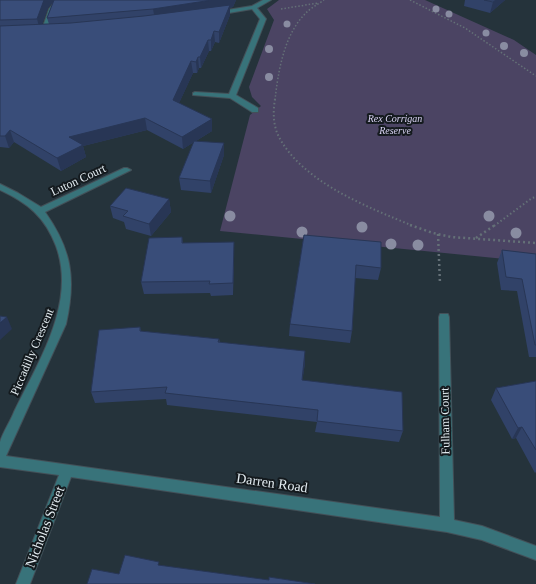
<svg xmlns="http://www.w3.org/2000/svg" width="536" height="584" viewBox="0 0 536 584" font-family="Georgia,serif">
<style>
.green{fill:#4b4463}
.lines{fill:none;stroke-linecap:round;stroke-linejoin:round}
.minor-casing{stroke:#435058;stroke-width:2}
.path-far2{stroke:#647077;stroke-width:1.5;stroke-dasharray:1.5 2;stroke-linecap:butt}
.path-far1{stroke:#647077;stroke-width:2;stroke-dasharray:1.5 2.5;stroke-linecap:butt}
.path{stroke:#647077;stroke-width:2.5;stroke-dasharray:2 3;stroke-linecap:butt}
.minor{fill:#38737a;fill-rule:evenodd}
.tree{fill:#898ca1}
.wall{fill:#314268;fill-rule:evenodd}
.shaded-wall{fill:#283655}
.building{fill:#394d79;stroke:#283655}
.labels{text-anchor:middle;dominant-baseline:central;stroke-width:4;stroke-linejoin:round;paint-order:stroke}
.far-park-label{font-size:10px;font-style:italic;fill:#dad4f4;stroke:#141a1e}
.street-label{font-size:12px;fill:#e2ebf0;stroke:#141a1e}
.near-street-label{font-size:14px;fill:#e2ebf0;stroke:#141a1e}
</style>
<rect width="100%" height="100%" fill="#25333b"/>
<!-- green -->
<path class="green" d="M 279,0 L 425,0 L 514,40 L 536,55 L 536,262 L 220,231 L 250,115 L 261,106 L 252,97 L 249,87 L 274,20 L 267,9 Z"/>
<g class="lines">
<defs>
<path id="minor" d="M 56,0 L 62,0 L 55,9 L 47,32 L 42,33 L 41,32 L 49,9 Z
M 263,0 L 271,0 L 257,8 L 266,19 L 236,95 L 258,108 L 258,112 L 252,112 L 230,98 L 193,95 L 193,93 L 195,92 L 229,94 L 260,19 L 252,9 L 217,15 L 214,13 L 215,12 L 252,6 Z
M 124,168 L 127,168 L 131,170 L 45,212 C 72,250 76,279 66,324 L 6,456 L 440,517 L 439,317 L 440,314 L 448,314 L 449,317 L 454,520 L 482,526 L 536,546 L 536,560 L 482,540 L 447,532 L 71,477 L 30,584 L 16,584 L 59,475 L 0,467 C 0,459 0,450 0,442 C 3,432 10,422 14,412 C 38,362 77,303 56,246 C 45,217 28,203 0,190 L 0,184 L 18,193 L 41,207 Z"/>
</defs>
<!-- minor casing -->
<use href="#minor" class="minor-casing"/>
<!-- path-far2 -->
<path class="path-far2" d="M 410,0 L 465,28 L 536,76
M 281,9 L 318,3
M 275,100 C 278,72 284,36 304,15 C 310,8 317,5 324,0"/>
<!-- path-far1 -->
<path class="path-far1" d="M 275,99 C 273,111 273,124 278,135 C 301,182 368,207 413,226
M 494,226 L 532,198 L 536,197"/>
<!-- path -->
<path class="path" d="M 410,225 L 433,233 L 451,237 L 536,243
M 438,234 L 440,284
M 476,238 L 495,225"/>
<!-- minor -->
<use href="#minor" class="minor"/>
</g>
<!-- trees -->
<g class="tree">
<circle cx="436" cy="9" r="3.5"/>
<circle cx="449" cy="14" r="3.5"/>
<circle cx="287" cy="24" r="3.5"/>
<circle cx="486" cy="33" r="3.5"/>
<circle cx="504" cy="46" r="4"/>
<circle cx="269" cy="49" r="4"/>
<circle cx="524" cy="53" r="4"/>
<circle cx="269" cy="77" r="4"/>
<circle cx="230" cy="216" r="5.5"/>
<circle cx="489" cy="216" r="5.5"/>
<circle cx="362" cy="227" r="5.5"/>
<circle cx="302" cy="232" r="5.5"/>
<circle cx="516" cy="233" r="5.5"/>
<circle cx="391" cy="244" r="5.5"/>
<circle cx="418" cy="245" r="5.5"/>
</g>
<!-- wall -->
<path class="wall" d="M 0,0 L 236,0 L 233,7 L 230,8 L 230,15 L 219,43 L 215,42 L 211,51 L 209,51 L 201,68 L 199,68 L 197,73 L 193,73 L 179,103 L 212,131 L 196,141 L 224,155 L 211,193 L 181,190 L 179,178 L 194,142 L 183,149 L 147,130 L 83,146 L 86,157 L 61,171 L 14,142 L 9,148 L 0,147 ZM 53,2 L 47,18 L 49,24 L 42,24 L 48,8 Z
M 465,0 L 505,0 L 490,13 L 464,6 Z
M 169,199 L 171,212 L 151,236 L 126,229 L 124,222 L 113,218 L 110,206 Z
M 304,235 L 381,268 L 378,280 L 355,278 L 352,331 L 350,343 L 289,336 L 290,324 Z
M 182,237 L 183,243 L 234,254 L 233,295 L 211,296 L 210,293 L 144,294 L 141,282 Z
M 502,250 L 536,254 L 536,357 L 529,357 L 517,291 L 501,290 L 497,263 Z
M 140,327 L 141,331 L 219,339 L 220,342 L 305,363 L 302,381 L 403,431 L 399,442 L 315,432 L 317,422 L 167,405 L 166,399 L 95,403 L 91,392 Z
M 536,381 L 536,472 L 535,473 L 516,438 L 512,439 L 491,400 L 496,388 Z"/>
<!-- shaded-wall -->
<path class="shaded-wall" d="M 44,0 L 55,0 L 48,8 L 40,30 L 37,19 Z
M 212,0 L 236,0 L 233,7 L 230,8 L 230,15 L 219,43 L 219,32 L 155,20 L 153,9 Z
M 496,0 L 505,0 L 490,13 L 493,2 Z
M 214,31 L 215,42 L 211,51 L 211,40 Z
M 208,40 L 209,51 L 201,68 L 200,57 Z
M 198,57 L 199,68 L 197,73 L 196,62 Z
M 191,61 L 193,73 L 175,112 L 173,100 Z
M 145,118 L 147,130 L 83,146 L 86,157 L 61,171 L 57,158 L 69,137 Z
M 212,119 L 212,131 L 183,149 L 182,137 Z
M 10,130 L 14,142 L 9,148 L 5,136 Z
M 224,143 L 224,155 L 211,193 L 210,181 Z
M 169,199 L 171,212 L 151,236 L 149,224 Z
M 234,242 L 234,254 L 233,295 L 233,283 Z
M 7,317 L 12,329 L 0,340 L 0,323 Z
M 305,351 L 305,363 L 301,392 L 302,380 Z
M 522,427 L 516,438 L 512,439 L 518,428 Z"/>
<!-- building -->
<path class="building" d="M 0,0 L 44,0 L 37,19 L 0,20 Z
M 54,0 L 212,0 L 153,9 L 47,18 Z
M 484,0 L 496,0 L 493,2 Z
M 230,5 L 219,32 L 214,31 L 211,40 L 208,40 L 200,57 L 198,57 L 196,62 L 191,61 L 173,100 L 212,119 L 182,137 L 145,118 L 69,137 L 83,145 L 57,158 L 10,130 L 5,136 L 0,136 L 0,26 L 71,23 L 144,16 Z
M 194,141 L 224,143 L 210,181 L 179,178 Z
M 126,188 L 169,199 L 149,224 L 123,216 L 128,211 L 110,206 Z
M 304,235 L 381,242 L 381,268 L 356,265 L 352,331 L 290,324 Z
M 182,237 L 182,243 L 234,242 L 233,283 L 209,284 L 210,281 L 141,282 L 149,238 Z
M 502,250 L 536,254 L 536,345 L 535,345 L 522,279 L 506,277 Z
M 0,316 L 7,317 L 0,323 Z
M 140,327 L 140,331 L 219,339 L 218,342 L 305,351 L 302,380 L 402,392 L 403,431 L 317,421 L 318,410 L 165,393 L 167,387 L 91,392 L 99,330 Z
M 536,381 L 536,450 L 522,427 L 518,428 L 496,388 Z
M 125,555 L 159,562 L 158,565 L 269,580 L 269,577 L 315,584 L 87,584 L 92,569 L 119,574 Z"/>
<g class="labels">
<!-- far-park labels -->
<g class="far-park-label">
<text x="395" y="118">Rex Corrigan<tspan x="395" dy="12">Reserve</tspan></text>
</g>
<!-- street labels -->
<g class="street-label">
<text transform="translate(78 180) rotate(-25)">Luton Court</text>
<text transform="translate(32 352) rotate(-67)">Piccadilly Crescent</text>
<text transform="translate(445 421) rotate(-91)">Fulham Court</text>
</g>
<!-- near-street labels -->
<g class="near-street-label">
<text transform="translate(272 483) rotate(8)">Darren Road</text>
<text transform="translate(45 527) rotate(-69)">Nicholas Street</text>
</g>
</g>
</svg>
